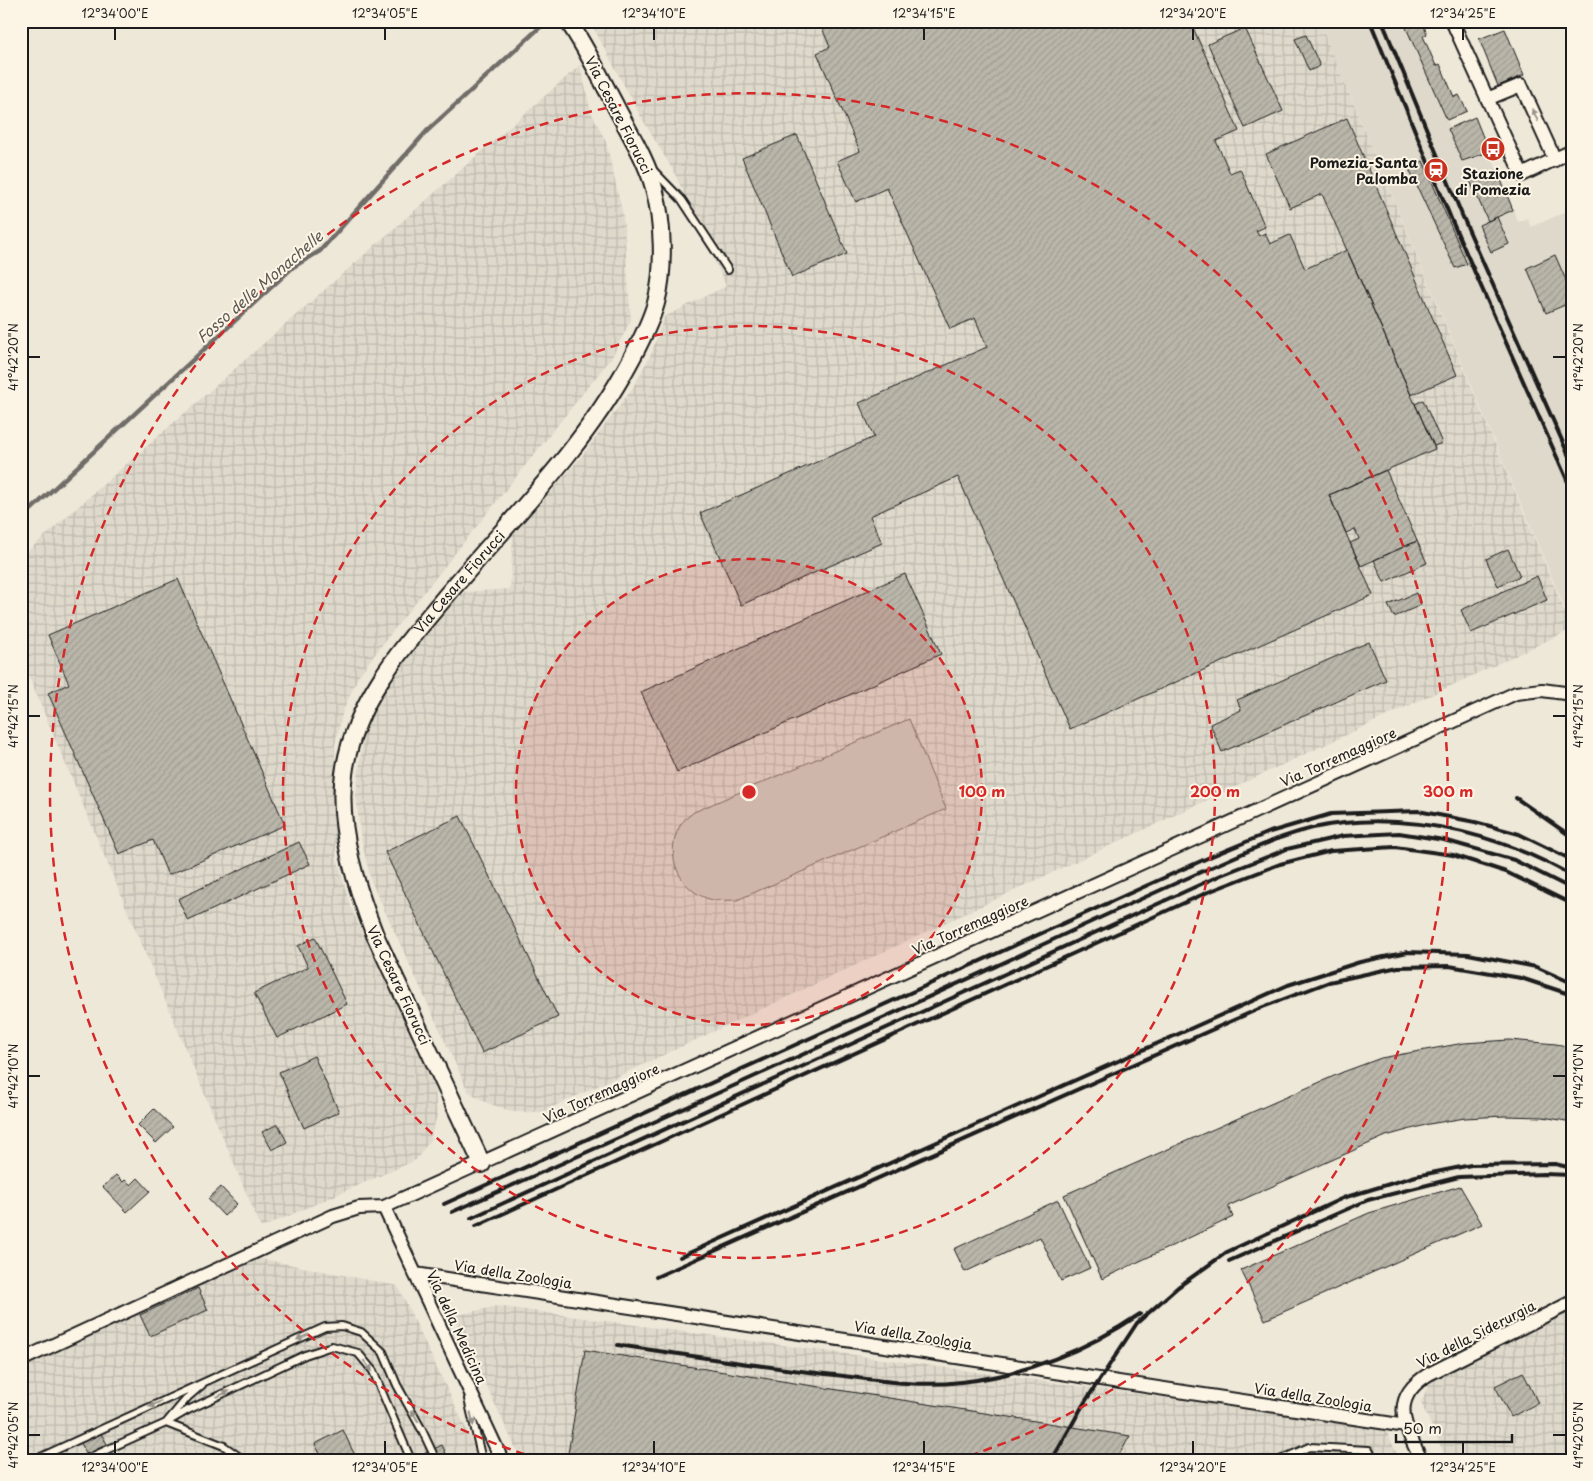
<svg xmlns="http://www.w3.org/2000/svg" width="1593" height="1481" viewBox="0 0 1593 1481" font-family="'Playpen Sans',sans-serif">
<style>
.built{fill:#ded9cb}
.industrial{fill:url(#industrial-grid)}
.grass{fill:#cfcabd;stroke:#76736c}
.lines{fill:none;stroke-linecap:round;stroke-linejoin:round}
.stream{stroke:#6f6c67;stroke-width:4.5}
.building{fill:url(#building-hatch);stroke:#1c1c1c}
.service-casing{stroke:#1c1c1c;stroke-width:10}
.minor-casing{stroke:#1c1c1c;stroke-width:16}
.tertiary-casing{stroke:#1c1c1c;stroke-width:20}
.service{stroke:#fcf5e5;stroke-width:6}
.minor{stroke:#fcf5e5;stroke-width:12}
.tertiary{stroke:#fcf5e5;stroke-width:16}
.rail{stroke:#1c1c1c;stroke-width:4}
.oneway{fill:#97938b}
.ticks{fill:none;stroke:#1c1c1c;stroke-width:2}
.ring{fill:none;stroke:#d62828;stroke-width:2.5;stroke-dasharray:9 6}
.labels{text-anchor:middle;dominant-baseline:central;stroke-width:4;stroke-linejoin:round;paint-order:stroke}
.street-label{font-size:14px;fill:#1c1c1c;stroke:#fcf5e5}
.poi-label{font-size:14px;font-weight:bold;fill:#1c1c1c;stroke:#fcf5e5;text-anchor:end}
.water-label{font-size:15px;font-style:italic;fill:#5b5854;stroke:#fcf5e5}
.centre{fill:#d62828;stroke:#fcf5e5;stroke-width:2.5}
.ring-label{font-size:15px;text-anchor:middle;font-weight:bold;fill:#d62828;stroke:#fcf5e5;stroke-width:4;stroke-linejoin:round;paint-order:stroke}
.neatline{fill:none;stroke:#1c1c1c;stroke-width:2}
.ticks-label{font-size:12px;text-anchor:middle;fill:#1c1c1c}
</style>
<defs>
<pattern id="industrial-grid" width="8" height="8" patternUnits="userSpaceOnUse" patternTransform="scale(1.25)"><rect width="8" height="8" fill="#ded9cb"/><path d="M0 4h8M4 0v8" fill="none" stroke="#bebaae"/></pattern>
<pattern id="building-hatch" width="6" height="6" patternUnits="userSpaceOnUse" patternTransform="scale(1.25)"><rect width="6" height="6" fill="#bab6aa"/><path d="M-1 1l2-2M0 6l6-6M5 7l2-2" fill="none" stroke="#9f9c92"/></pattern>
</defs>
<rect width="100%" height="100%" fill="#eee8d9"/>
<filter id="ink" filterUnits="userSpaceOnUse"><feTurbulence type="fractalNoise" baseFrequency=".02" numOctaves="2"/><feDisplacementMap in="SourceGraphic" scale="10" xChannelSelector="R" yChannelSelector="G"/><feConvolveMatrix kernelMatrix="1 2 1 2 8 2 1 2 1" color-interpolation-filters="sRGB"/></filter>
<g filter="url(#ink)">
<!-- built -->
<path class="built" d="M 1319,21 L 1404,21 L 1450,127 L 1475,117 L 1518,222 L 1527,218 L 1531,227 L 1572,209 L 1572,626 Z"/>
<!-- industrial -->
<path class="industrial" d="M 590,21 L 1319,21 L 1572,629 L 542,1112 L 514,1112 L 487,1103 L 468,1091 L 371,881 L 360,834 L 356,794 L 363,736 L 382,693 L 419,638 L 464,592 L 510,589 L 513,535 L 582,456 L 632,389 L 651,354 L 664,317 L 726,286 L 675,174 L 640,115 Z
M 580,65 L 591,112 L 606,142 L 623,215 L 631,320 L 612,357 L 385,641 L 359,675 L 343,711 L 335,745 L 334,789 L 336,854 L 350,906 L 435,1088 L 437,1116 L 430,1140 L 416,1160 L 261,1228 L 21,658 L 21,557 Z
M 252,1257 L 398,1286 L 481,1460 L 21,1460 L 21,1365 Z
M 497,1306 L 1385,1428 L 1400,1460 L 521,1460 L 454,1316 Z
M 1572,1309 L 1572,1460 L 1447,1460 L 1421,1403 L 1431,1378 Z"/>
<!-- grass -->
<path class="grass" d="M 909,719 L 946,809 L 737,900 C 729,900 720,901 713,900 C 680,893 663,855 680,826 C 682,821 689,816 694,812 Z"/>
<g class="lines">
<!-- stream -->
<path class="stream" d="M 21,519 L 293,267 L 320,251 L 427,131 L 538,29 L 548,21"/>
</g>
<!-- building -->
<path class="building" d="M 819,21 L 1190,21 L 1239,131 L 1216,141 L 1230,173 L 1240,169 L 1265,227 L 1256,231 L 1259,236 L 1265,233 L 1270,244 L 1290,235 L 1305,269 L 1347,250 L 1435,449 L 1329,495 L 1373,595 L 1070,729 L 958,477 L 870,516 L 882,543 L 741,605 L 700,513 L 874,437 L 859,403 L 987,347 L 975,318 L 950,329 L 887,188 L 856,202 L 837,161 L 860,151 L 817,53 L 830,47 Z
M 1409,21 L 1422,21 L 1427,34 L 1423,36 L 1436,66 L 1440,64 L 1454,97 L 1459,95 L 1467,111 L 1447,120 L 1404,23 Z
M 1245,28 L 1283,111 L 1245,128 L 1208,44 Z
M 1505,29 L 1524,75 L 1498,86 L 1479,39 Z
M 1306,35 L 1320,66 L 1309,71 L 1295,39 Z
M 1475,117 L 1489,152 L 1462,161 L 1448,129 Z
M 1347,118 L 1457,375 L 1411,395 L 1322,194 L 1290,208 L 1266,154 Z
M 797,135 L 847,254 L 792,277 L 742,158 Z
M 1423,161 L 1467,264 L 1455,268 L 1408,167 Z
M 1497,170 L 1513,210 L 1488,221 L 1470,181 Z
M 1497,217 L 1509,244 L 1491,252 L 1479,225 Z
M 1555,255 L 1572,294 L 1572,302 L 1546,313 L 1527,268 Z
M 1423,400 L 1442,443 L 1434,446 L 1415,404 Z
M 1386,470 L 1417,541 L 1361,566 L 1350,543 L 1359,539 L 1355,529 L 1346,533 L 1329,495 Z
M 1417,541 L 1427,563 L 1384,582 L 1374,560 Z
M 1508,549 L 1520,576 L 1498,586 L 1486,559 Z
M 905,574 L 941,654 L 677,772 L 641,692 Z
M 1537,576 L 1547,600 L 1471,633 L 1461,610 Z
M 178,579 L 285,825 L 168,875 L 153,840 L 119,854 L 48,693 L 69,684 L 48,635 Z
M 1416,593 L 1421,605 L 1394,617 L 1388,605 Z
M 1369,642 L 1386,680 L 1222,752 L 1210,724 L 1241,710 L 1237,700 Z
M 460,816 L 558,1017 L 482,1053 L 385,852 Z
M 299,842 L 310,864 L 188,921 L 178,899 Z
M 315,937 L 347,1004 L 277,1038 L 254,993 L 308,967 L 298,946 Z
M 1509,1040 L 1556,1044 L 1572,1047 L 1572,1122 L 1543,1117 L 1505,1116 L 1465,1118 L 1429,1124 L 1386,1136 L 1228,1206 L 1233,1217 L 1102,1279 L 1064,1195 L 1343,1072 L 1381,1058 L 1464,1043 Z
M 314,1056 L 339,1112 L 304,1128 L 279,1072 Z
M 154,1109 L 173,1127 L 156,1143 L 138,1125 Z
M 278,1124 L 287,1142 L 272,1150 L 262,1132 Z
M 116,1175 L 123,1182 L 125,1180 L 131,1185 L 138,1178 L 150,1191 L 127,1212 L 103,1187 Z
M 1460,1186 L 1482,1224 L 1265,1320 L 1241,1270 L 1369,1213 Z
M 221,1187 L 237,1204 L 224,1216 L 208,1199 Z
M 1058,1200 L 1090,1268 L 1061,1281 L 1040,1237 L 965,1272 L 954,1249 Z
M 198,1288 L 208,1310 L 150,1336 L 140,1315 Z
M 585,1350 L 1130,1436 L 1116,1460 L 567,1460 Z
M 1523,1372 L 1538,1403 L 1511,1417 L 1495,1386 Z
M 99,1430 L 107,1444 L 87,1455 L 80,1441 Z
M 343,1430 L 357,1460 L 323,1460 L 315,1444 Z
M 442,1445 L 449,1460 L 411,1460 Z"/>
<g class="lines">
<defs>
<path id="service" d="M 654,171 L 682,200 L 728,270
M 202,1385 L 188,1397 L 166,1423 L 224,1446 L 244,1460
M 468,1399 L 482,1460
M 34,1460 L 325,1327 L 342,1326 L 361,1332 L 383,1352 L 397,1385 L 422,1430 L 436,1460
M 84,1460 L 166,1423 L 188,1410 L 305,1355 L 332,1346 L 358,1353 L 373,1371 L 411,1460
M 1280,1460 L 1309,1447 L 1369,1450 L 1374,1460"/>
<path id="minor" d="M 1452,21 L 1522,175 L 1572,151
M 1487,99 L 1521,85 L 1555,160
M 384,1207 L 502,1460
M 415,1274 L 1406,1426
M 21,1360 L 333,1216 L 359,1208 L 384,1207 L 1516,693 L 1542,690 L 1572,694
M 1421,1460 C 1405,1425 1388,1399 1429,1374 L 1572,1302"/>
<g id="tertiary">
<path id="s1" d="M 482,1164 L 375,935 C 355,885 335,821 345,767 C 356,702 399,651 441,602 C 504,526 581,452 628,365 C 639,345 650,324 656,303 C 665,269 663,221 654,188 C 646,158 628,131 614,103 C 599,75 586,47 568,21"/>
</g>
</defs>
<!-- service casing -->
<use href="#service" class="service-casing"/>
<!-- minor casing -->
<use href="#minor" class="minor-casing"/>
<!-- tertiary casing -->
<use href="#tertiary" class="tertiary-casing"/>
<!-- service -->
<use href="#service" class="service"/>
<!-- minor -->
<use href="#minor" class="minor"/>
<!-- tertiary -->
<use href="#tertiary" class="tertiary"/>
<!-- rail -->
<path class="rail" d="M 1370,21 L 1452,221 L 1572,491
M 1382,21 L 1462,215 L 1572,463
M 1516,798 L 1572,837
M 444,1204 L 1212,856 L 1270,832 L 1331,814 L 1418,811 L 1475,822 L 1519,834 L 1572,860
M 452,1212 C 651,1125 848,1034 1046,943 C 1101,917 1156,892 1212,867 C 1255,848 1297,827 1344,823 C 1422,815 1505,837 1572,876
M 471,1218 L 1221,875 L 1287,849 L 1343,836 L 1399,833 L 1444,840 L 1514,860 L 1572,889
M 476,1226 L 1208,892 L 1280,864 L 1331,851 L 1395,847 L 1453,855 L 1506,872 L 1572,904
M 680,1257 L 1288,985 L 1360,962 L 1408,952 L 1468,954 L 1536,967 L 1572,983
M 1229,1261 L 1368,1200 L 1459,1177 L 1543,1174 L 1572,1175
M 656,1277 L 1263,1007 L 1329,982 L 1398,967 L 1449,966 L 1521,978 L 1572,995
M 618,1345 C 693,1356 768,1368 844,1376 C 882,1381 922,1387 961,1382 C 1025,1375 1087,1350 1140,1314
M 1052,1460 L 1083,1405 L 1137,1323 L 1178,1287 L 1227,1252 L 1343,1198 L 1416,1176 L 1471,1165 L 1555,1164 L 1572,1168"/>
</g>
<!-- one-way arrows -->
<defs><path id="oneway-solid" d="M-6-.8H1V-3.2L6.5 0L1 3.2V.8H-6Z" transform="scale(1.25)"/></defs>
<g class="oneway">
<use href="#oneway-solid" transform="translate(1535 115) rotate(-115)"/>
<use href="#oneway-solid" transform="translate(303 1337) rotate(156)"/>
<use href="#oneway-solid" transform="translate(368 1366) rotate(52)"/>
<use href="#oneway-solid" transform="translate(223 1394) rotate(-25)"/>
<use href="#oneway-solid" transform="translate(155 1404) rotate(156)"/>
<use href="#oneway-solid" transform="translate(415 1416) rotate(-119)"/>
<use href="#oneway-solid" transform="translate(472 1419) rotate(78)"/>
</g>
</g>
<!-- ticks -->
<path class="ticks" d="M 115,28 L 115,40M 385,28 L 385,40M 654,28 L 654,40M 924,28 L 924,40M 1193,28 L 1193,40M 1463,28 L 1463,40M 28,357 L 40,357M 1553,357 L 1566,357M 28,716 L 40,716M 1553,716 L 1566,716M 28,1076 L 40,1076M 1553,1076 L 1566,1076M 28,1435 L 40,1435M 1553,1435 L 1566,1435M 115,1441 L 115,1454M 385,1441 L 385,1454M 654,1441 L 654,1454M 924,1441 L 924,1454M 1193,1441 L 1193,1454M 1463,1441 L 1463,1454"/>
<!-- distance rings -->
<circle cx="749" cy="792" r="233" fill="#d62828" fill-opacity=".12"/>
<g class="ring">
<circle cx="749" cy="792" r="233"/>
<circle cx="749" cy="792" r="466"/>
<path d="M539 1459A699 699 0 1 1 959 1459"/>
</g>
<!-- icons -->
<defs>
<symbol id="bus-disc" viewBox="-11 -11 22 22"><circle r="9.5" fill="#c8321e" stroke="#fcf5e5"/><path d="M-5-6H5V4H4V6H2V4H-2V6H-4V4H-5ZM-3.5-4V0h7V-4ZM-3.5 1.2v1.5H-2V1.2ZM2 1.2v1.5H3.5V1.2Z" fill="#fff"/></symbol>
<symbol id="station-disc" viewBox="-11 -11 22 22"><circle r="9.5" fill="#c8321e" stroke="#fcf5e5"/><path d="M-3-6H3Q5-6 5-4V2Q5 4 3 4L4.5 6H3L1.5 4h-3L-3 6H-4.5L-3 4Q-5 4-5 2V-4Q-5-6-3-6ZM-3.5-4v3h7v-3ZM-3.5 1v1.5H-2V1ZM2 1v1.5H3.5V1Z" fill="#fff"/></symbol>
</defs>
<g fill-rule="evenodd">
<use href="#bus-disc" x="1479" y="135" width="28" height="28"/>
<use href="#station-disc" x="1422" y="156" width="28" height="28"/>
</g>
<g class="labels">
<!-- street labels -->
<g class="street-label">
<text transform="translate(619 115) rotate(63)">Via Cesare Fiorucci</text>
<text stroke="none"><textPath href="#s1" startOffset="646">Via Cesare Fiorucci</textPath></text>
<text transform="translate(1338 757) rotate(-24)">Via Torremaggiore</text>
<text transform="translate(970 925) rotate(-24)">Via Torremaggiore</text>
<text transform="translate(399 985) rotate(65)">Via Cesare Fiorucci</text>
<text transform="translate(601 1093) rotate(-24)">Via Torremaggiore</text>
<text transform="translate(513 1274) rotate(9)">Via della Zoologia</text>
<text transform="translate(457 1327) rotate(65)">Via della Medicina</text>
<text transform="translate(1476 1334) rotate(-27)">Via della Siderurgia</text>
<text transform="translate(913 1335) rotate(9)">Via della Zoologia</text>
<text transform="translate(1313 1397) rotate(9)">Via della Zoologia</text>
</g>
<!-- poi labels -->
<g class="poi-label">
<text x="1418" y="162">Pomezia-Santa<tspan x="1418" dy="16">Palomba</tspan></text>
<text x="1493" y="173" text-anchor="middle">Stazione<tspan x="1493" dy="16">di Pomezia</tspan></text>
</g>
<!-- water labels -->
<g class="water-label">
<text transform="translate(259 286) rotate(-41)">Fosso delle Monachelle</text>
</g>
</g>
<circle cx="749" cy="792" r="8" class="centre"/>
<g class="ring-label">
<text x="982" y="797">100 m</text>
<text x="1215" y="797">200 m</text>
<text x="1448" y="797">300 m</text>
</g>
<!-- margin -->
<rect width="1593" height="1481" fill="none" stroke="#fcf5e5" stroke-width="55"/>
<!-- scale -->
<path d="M1396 1434v8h116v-8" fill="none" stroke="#1c1c1c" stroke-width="2.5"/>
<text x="1403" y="1434" font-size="15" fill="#1c1c1c" stroke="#fcf5e5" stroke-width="4" paint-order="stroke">50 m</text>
<rect x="28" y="28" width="1538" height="1426" class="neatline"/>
<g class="ticks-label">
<text x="115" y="18">12°34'00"E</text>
<text x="385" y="18">12°34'05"E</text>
<text x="654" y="18">12°34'10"E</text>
<text x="924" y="18">12°34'15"E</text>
<text x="1193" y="18">12°34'20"E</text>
<text x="1463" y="18">12°34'25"E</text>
<text transform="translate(14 357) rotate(-90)" y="4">41°42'20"N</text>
<text transform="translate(1579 357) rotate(-90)" y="4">41°42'20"N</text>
<text transform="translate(14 716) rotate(-90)" y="4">41°42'15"N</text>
<text transform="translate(1579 716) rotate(-90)" y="4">41°42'15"N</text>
<text transform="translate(14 1076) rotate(-90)" y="4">41°42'10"N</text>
<text transform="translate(1579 1076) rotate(-90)" y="4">41°42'10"N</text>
<text transform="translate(14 1435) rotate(-90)" y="4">41°42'05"N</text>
<text transform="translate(1579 1435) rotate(-90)" y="4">41°42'05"N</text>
<text x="115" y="1472">12°34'00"E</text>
<text x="385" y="1472">12°34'05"E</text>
<text x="654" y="1472">12°34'10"E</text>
<text x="924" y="1472">12°34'15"E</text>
<text x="1193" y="1472">12°34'20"E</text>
<text x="1463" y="1472">12°34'25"E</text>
</g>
</svg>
